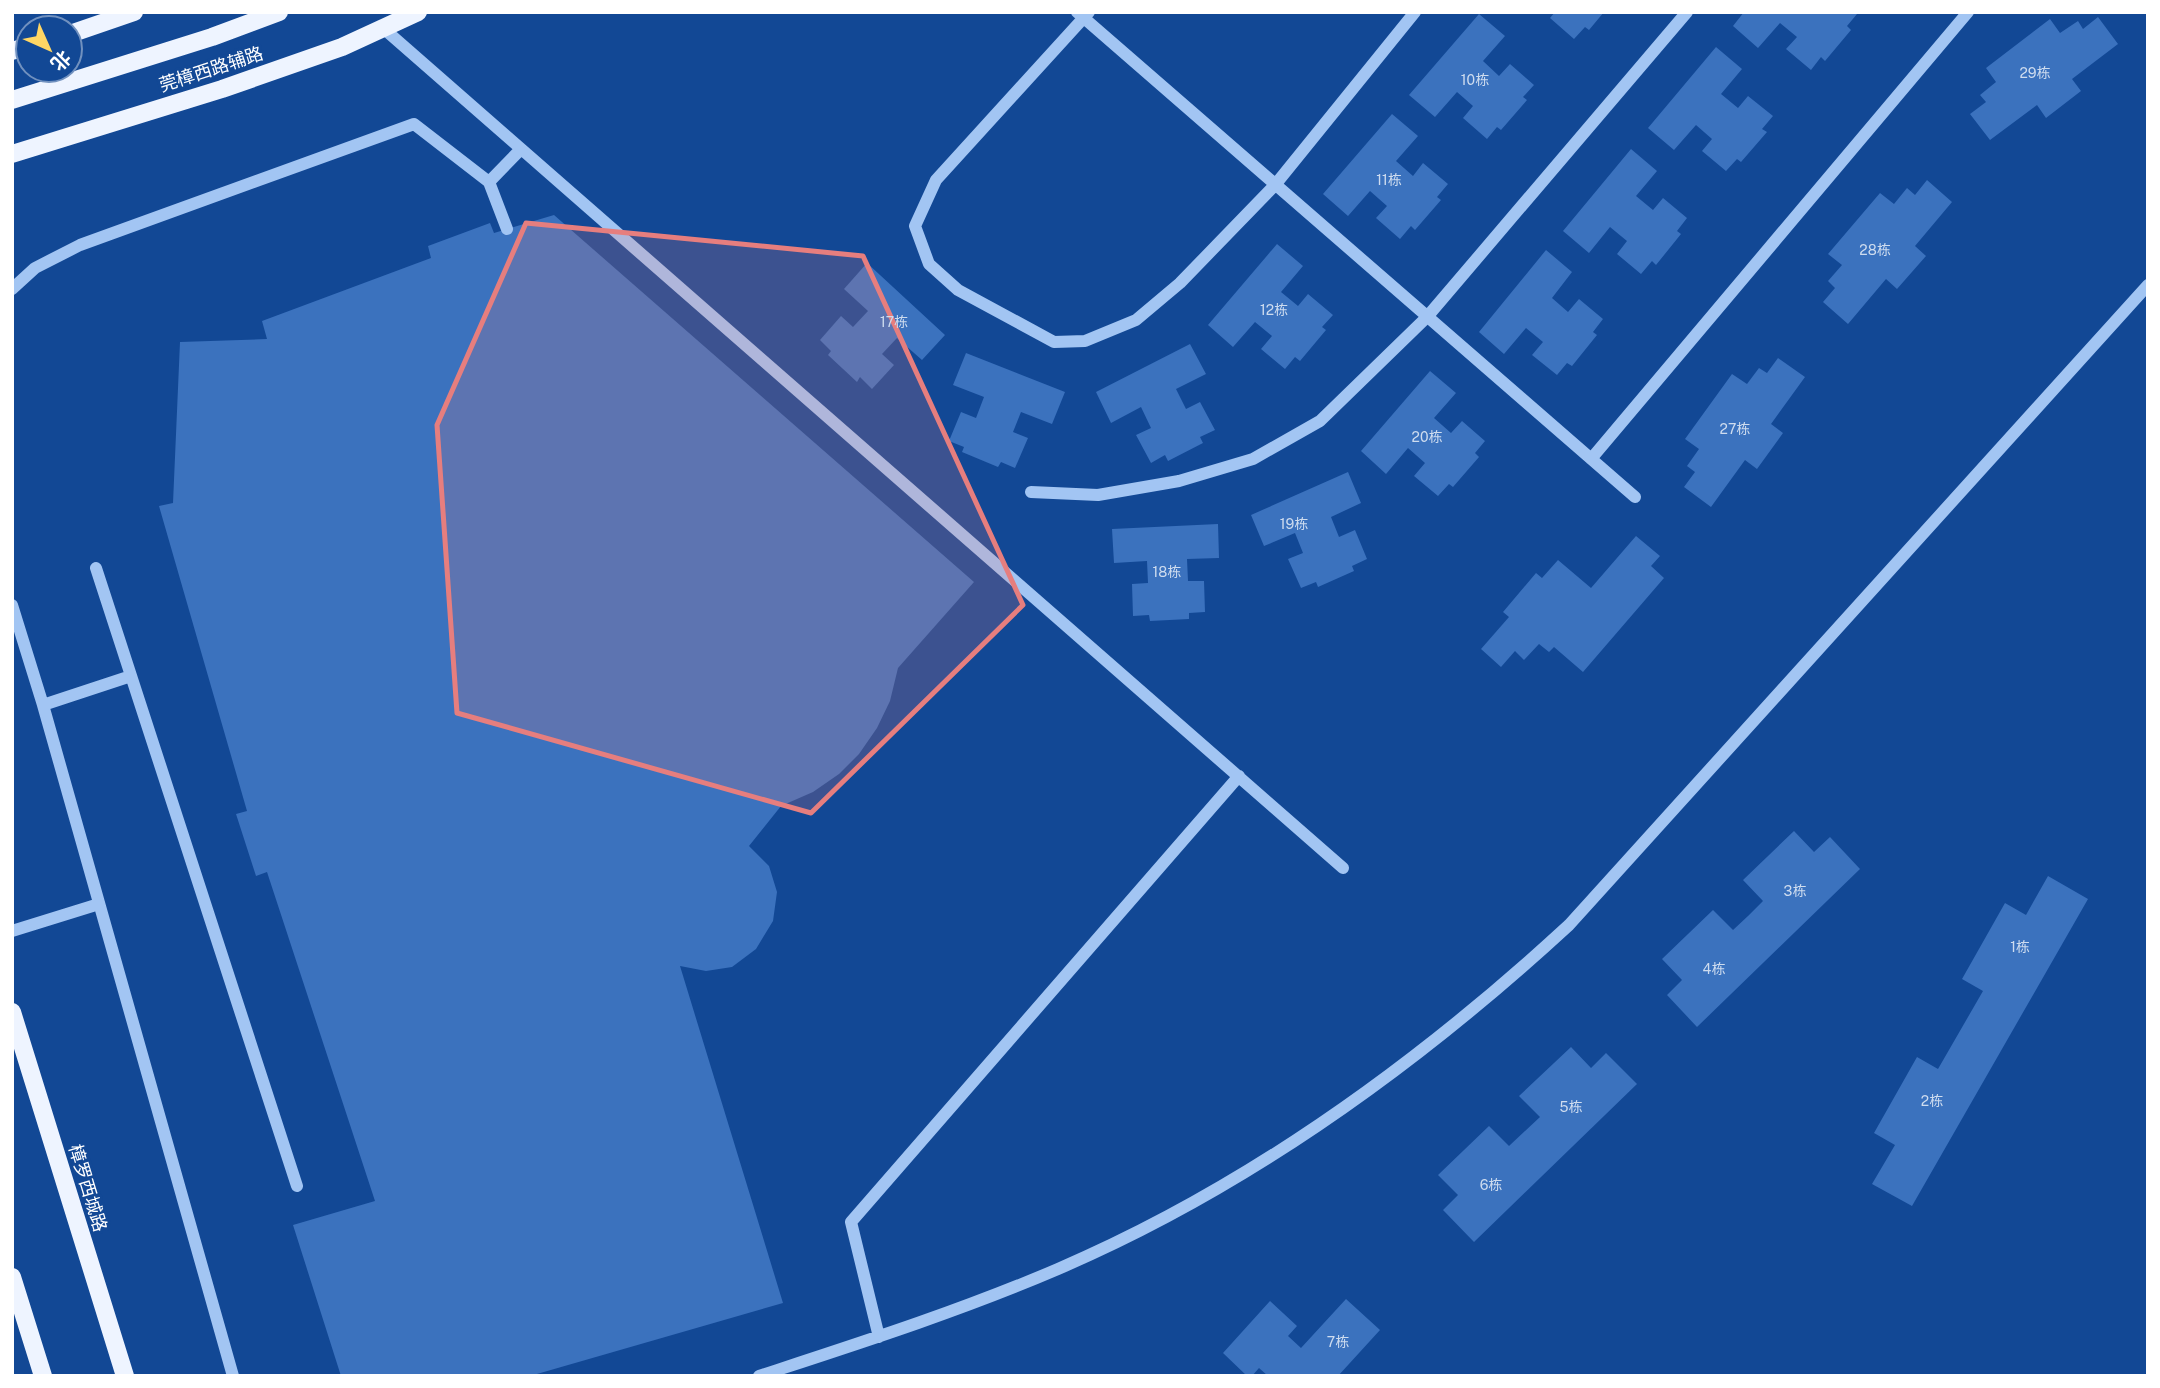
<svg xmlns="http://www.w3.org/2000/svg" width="2160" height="1388" viewBox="0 0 2160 1388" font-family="'Public Sans','Noto Sans SC',sans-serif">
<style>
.building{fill:#3b72be}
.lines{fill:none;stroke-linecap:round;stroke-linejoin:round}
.minor{stroke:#a2c5f3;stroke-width:12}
.major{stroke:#eef4ff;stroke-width:18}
.marked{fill:#e67e7e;fill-opacity:0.2;stroke:#e67e7e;stroke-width:5;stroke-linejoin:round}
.labels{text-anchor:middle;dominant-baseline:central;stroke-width:6;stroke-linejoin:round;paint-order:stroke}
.number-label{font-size:14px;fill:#cedcef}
.street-label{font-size:18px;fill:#fff;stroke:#124895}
</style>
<rect width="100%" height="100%" fill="#124895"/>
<!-- building -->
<path class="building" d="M 1555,12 L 1604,12 L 1589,30 L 1585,27 L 1574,39 L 1550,18 Z
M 1744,12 L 1855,12 L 1857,14 L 1847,26 L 1851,30 L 1825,61 L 1821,57 L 1811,70 L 1786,49 L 1797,37 L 1780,23 L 1758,48 L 1733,26 Z
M 1479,14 L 1505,36 L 1483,61 L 1499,76 L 1510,64 L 1534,85 L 1523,97 L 1527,100 L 1501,130 L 1497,127 L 1487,139 L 1463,118 L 1473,106 L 1457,92 L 1435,117 L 1409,95 Z
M 2098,17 L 2118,44 L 2072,79 L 2081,91 L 2046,118 L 2037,105 L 1990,140 L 1970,114 L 1986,102 L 1980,95 L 1996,82 L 1986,68 L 2050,19 L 2060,33 L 2078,21 L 2083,29 Z
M 1716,47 L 1742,69 L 1721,94 L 1738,108 L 1748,96 L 1773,116 L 1762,129 L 1767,132 L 1741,162 L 1737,159 L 1726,171 L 1702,151 L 1712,139 L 1696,125 L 1674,150 L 1648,128 Z
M 1392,114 L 1418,136 L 1396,161 L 1413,176 L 1423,163 L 1448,184 L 1437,197 L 1441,200 L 1415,230 L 1411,226 L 1400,239 L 1376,218 L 1387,206 L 1370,191 L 1348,216 L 1323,194 Z
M 1631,149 L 1657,171 L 1636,196 L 1653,210 L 1663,198 L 1687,218 L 1677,231 L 1681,234 L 1656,265 L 1652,261 L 1641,274 L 1617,254 L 1627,241 L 1610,227 L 1589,253 L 1563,231 Z
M 1927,180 L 1952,202 L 1915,246 L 1926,256 L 1897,289 L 1886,279 L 1848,324 L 1823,302 L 1835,288 L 1828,281 L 1842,265 L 1828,254 L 1880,193 L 1894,204 L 1907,188 L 1915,195 Z
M 554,215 L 974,582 L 898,668 L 890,701 L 877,728 L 859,754 L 839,774 L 813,792 L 781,806 L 749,846 L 769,866 L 777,892 L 773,921 L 756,949 L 732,967 L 706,971 L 680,966 L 783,1303 L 530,1376 L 341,1376 L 293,1225 L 375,1201 L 267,872 L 256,876 L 236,814 L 247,811 L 159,506 L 173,503 L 180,342 L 267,339 L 262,321 L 431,258 L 428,246 L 490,223 L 494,233 Z
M 1277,244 L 1303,266 L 1281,292 L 1298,306 L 1308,294 L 1333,315 L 1322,327 L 1326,330 L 1300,361 L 1295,357 L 1285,369 L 1261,349 L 1272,336 L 1255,322 L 1233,347 L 1208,325 Z
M 1546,250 L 1572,272 L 1552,298 L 1568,312 L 1579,299 L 1603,319 L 1593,332 L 1597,335 L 1572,366 L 1567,363 L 1557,375 L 1532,355 L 1543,342 L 1526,328 L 1504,354 L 1479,332 Z
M 867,263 L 945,335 L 922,360 L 897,338 L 882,354 L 894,365 L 872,389 L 860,377 L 857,382 L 828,355 L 831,351 L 820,340 L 841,316 L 853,327 L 868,311 L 844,289 Z
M 1190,344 L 1206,374 L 1176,389 L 1186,409 L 1200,402 L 1215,430 L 1200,437 L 1203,443 L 1168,461 L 1165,455 L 1151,463 L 1136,435 L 1151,428 L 1141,407 L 1111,423 L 1096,392 Z
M 966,353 L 1065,392 L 1052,424 L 1021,412 L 1013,432 L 1028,438 L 1015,468 L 1001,462 L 998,467 L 962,452 L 964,447 L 949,441 L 961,412 L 976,418 L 984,397 L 953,385 Z
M 1778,358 L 1805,377 L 1771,424 L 1783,433 L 1757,469 L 1745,460 L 1711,507 L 1684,487 L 1695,472 L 1687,466 L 1699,449 L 1685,439 L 1732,374 L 1747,384 L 1759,368 L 1767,373 Z
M 1430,371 L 1456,393 L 1434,418 L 1451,433 L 1462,421 L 1485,441 L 1475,453 L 1479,457 L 1453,487 L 1449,484 L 1438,496 L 1414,476 L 1425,463 L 1408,448 L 1386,474 L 1361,451 Z
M 1348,472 L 1361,503 L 1331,517 L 1339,537 L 1355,530 L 1367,559 L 1352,566 L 1354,571 L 1318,587 L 1316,582 L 1301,588 L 1288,559 L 1303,553 L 1295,533 L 1264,546 L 1251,515 Z
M 1218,524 L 1219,558 L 1187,559 L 1188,581 L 1204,581 L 1205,612 L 1189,613 L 1189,619 L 1150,621 L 1149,615 L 1133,616 L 1132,584 L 1148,583 L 1147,561 L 1114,563 L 1112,529 Z
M 1636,536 L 1660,556 L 1651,566 L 1664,578 L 1583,672 L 1554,647 L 1549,652 L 1539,644 L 1524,660 L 1515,651 L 1501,667 L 1481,649 L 1509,617 L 1503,612 L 1536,573 L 1542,578 L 1558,560 L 1591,588 Z
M 1794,831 L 1814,852 L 1830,837 L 1860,869 L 1697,1027 L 1667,995 L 1682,980 L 1662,959 L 1713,910 L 1733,930 L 1748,916 L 1763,901 L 1743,880 Z
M 2048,876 L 2088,899 L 1912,1206 L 1872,1184 L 1895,1145 L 1874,1133 L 1917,1057 L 1938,1069 L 1983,991 L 1962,979 L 2005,903 L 2026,915 Z
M 1571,1047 L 1591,1068 L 1606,1053 L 1637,1084 L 1474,1242 L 1443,1210 L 1458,1195 L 1438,1175 L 1489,1126 L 1509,1146 L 1540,1117 L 1519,1096 Z
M 1346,1299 L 1380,1330 L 1338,1376 L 1268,1376 L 1259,1368 L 1252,1376 L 1247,1376 L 1223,1353 L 1270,1301 L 1297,1326 L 1288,1336 L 1301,1348 Z"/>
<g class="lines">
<!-- minor -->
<path class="minor" d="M 1077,12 L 1635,497
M 1089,12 L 936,180 L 915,226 L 929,264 L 958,290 L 1054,342 L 1085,341 L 1136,320 L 1180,283 L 1275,185 L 1415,12
M 383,28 L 1343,868
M 489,182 L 507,229
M 12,289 L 35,268 L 80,245 L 414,124 L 489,182 L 521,149
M 1591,459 L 1968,12
M 1031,492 L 1098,495 L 1179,481 L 1253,459 L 1320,421 L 1427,317 L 1687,12
M 96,568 L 297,1186
M 12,605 L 43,705 L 131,676
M 43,705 L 233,1376
M 12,931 L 99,904
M 879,1337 L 851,1222 L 1239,776
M 759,1376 C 860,1343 960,1311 1058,1269 C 1249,1187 1417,1065 1569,925 L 2148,285"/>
<!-- major -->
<path class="major" d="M 70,34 L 134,12
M 12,51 L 28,46
M 12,100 L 212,37 L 279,12
M 12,154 L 222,89 L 342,47 L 418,12
M 12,1012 L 125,1376
M 12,1277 L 43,1376"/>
</g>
<!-- marked area -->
<path class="marked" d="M 526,223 L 863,256 L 1023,605 L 811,813 L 457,713 L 437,425 Z"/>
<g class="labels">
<!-- number labels -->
<g class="number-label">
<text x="2035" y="73">29栋</text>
<text x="1475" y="80">10栋</text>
<text x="1389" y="180">11栋</text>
<text x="1875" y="250">28栋</text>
<text x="1274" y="310">12栋</text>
<text x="894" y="322">17栋</text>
<text x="1735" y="429">27栋</text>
<text x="1427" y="437">20栋</text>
<text x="1294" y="524">19栋</text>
<text x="1167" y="572">18栋</text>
<text x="1795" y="891">3栋</text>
<text x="2020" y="947">1栋</text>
<text x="1714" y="969">4栋</text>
<text x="1932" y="1101">2栋</text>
<text x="1571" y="1107">5栋</text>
<text x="1491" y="1185">6栋</text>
<text x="1338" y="1342">7栋</text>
</g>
<!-- street labels -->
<g class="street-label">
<text transform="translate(211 69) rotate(-18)">莞樟西路辅路</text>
<text transform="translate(88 1188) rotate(73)">樟罗西城路</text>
</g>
</g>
<!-- border -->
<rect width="2160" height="1388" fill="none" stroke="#ffffff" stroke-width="28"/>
<!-- north arrow -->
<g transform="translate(49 49) rotate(135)"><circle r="33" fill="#124895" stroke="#7191bf" stroke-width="2"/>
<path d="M0-5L12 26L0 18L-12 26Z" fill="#ffd664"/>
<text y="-10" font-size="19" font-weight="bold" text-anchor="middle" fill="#ffffff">北</text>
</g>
</svg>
